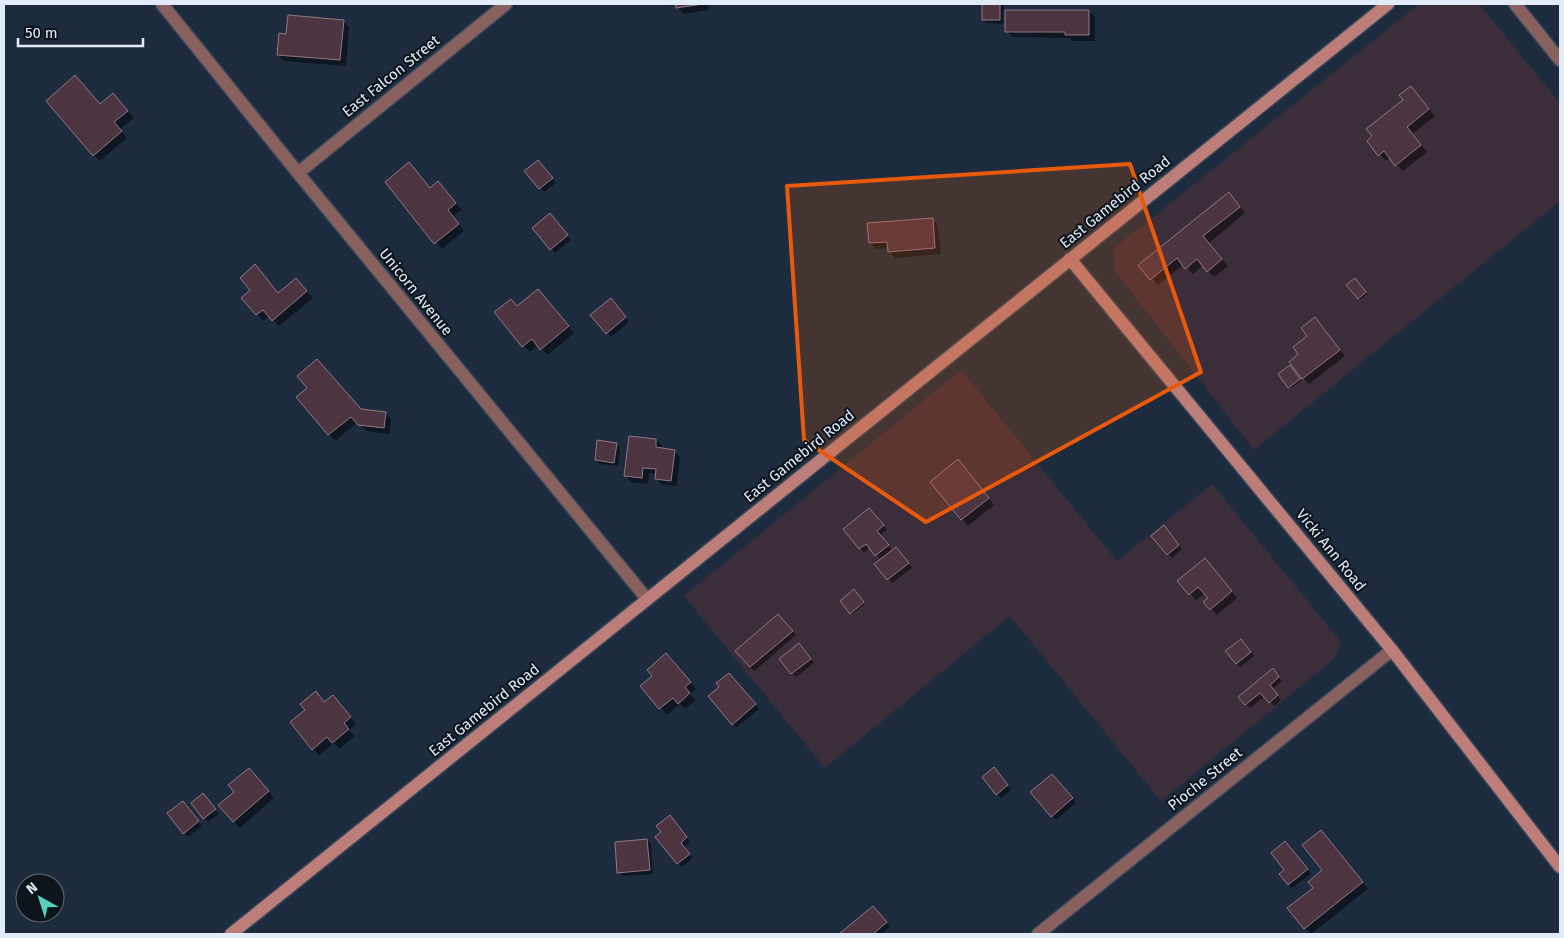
<svg xmlns="http://www.w3.org/2000/svg" width="1564" height="938" viewBox="0 0 1564 938" font-family="'Fira Sans',sans-serif">
<style>
.commercial{fill:#3b2d3a}
.shadow{fill:#0007}
.building{fill:#4c3441;stroke:#937785}
.lines{fill:none;stroke-linecap:round;stroke-linejoin:round}
.street-casing{stroke:#384758;stroke-width:15}
.secondary-casing{stroke:#384758;stroke-width:15}
.street{stroke:#88615e;stroke-width:12}
.secondary{stroke:#bd7e7a;stroke-width:12}
.marked{fill:#e8590c;fill-opacity:0.2;stroke:#e8590c;stroke-width:4;stroke-linejoin:round}
.labels{text-anchor:middle;dominant-baseline:central;stroke-width:4;stroke-linejoin:round;paint-order:stroke}
.street-label{font-size:15px;fill:#e1ecf8;stroke:#0d141c}
</style>
<rect width="100%" height="100%" fill="#1c2c3e"/>
<!-- commercial -->
<path class="commercial" d="M 1419,4 L 1479,4 L 1560,103 L 1560,201 L 1254,450 L 1115,271 L 1113,249 Z
M 961,370 L 1117,561 L 1212,484 L 1341,642 L 1334,659 L 1161,801 L 1010,616 L 825,768 L 684,596 Z"/>
<!-- shadow -->
<path class="shadow" d="M 664,4 L 708,4 L 709,10 L 684,14 L 678,7 L 677,4 L 666,6 Z
M 983,4 L 1004,4 L 1003,24 L 987,23 L 983,19 Z
M 1089,11 L 1095,17 L 1095,41 L 1073,41 L 1070,38 L 1013,37 L 1006,31 Z
M 343,21 L 349,27 L 346,66 L 284,61 L 278,55 L 287,35 Z
M 1411,87 L 1435,116 L 1412,134 L 1427,152 L 1403,171 L 1390,157 L 1386,161 L 1368,141 L 1405,100 Z
M 113,95 L 134,118 L 120,129 L 127,138 L 100,161 L 94,155 L 100,105 Z
M 542,165 L 556,183 L 544,192 L 526,171 Z
M 386,182 L 430,189 L 438,183 L 462,210 L 453,216 L 464,231 L 442,249 Z
M 1235,200 L 1245,213 L 1209,243 L 1228,266 L 1214,277 L 1203,265 L 1193,274 L 1184,264 L 1158,285 L 1140,265 Z
M 553,219 L 571,240 L 555,253 L 534,228 Z
M 932,219 L 938,226 L 941,254 L 895,258 L 889,251 L 889,248 L 876,249 L 870,243 Z
M 261,272 L 279,294 L 302,286 L 313,298 L 279,326 L 269,316 L 263,321 L 257,314 L 252,291 Z
M 1355,280 L 1367,294 L 1360,300 L 1348,286 Z
M 544,297 L 574,333 L 548,355 L 538,345 L 530,352 L 495,313 L 518,307 Z
M 614,304 L 629,322 L 611,337 L 592,315 Z
M 1315,319 L 1345,356 L 1309,384 L 1303,378 L 1309,336 Z
M 1291,368 L 1301,381 L 1291,388 L 1289,387 Z
M 298,397 L 361,411 L 385,413 L 391,419 L 390,434 L 366,431 L 358,422 L 335,441 Z
M 656,440 L 662,446 L 662,449 L 674,451 L 680,457 L 677,486 L 662,485 L 656,478 L 656,474 L 649,473 L 648,484 L 631,482 L 625,475 Z
M 616,444 L 620,448 L 618,466 L 600,464 L 596,460 Z
M 964,467 L 994,505 L 968,526 L 962,519 Z
M 873,513 L 887,530 L 880,535 L 893,551 L 900,552 L 912,568 L 892,583 L 876,564 L 881,560 L 870,547 L 864,553 L 845,530 Z
M 1168,531 L 1182,549 L 1172,558 L 1168,554 Z
M 1211,566 L 1237,598 L 1217,615 L 1211,609 L 1209,599 L 1205,593 L 1196,600 L 1190,594 Z
M 854,591 L 865,604 L 852,614 L 841,601 Z
M 782,620 L 796,635 L 754,671 L 750,667 Z
M 1245,644 L 1254,656 L 1240,667 L 1236,663 Z
M 802,649 L 814,663 L 796,677 L 781,659 Z
M 673,661 L 696,689 L 690,694 L 696,700 L 685,709 L 680,704 L 667,715 L 642,686 Z
M 1276,674 L 1282,681 L 1273,689 L 1281,700 L 1274,706 L 1265,696 L 1250,708 L 1246,704 Z
M 733,678 L 759,709 L 736,728 L 733,724 L 721,687 Z
M 325,703 L 339,703 L 356,724 L 349,730 L 355,736 L 339,749 L 334,743 L 319,755 L 313,749 L 306,710 Z
M 998,773 L 1011,790 L 1001,798 L 997,794 Z
M 255,775 L 274,798 L 240,828 L 220,805 Z
M 1056,779 L 1076,803 L 1056,820 L 1052,816 Z
M 207,799 L 219,814 L 208,822 L 204,818 Z
M 187,806 L 202,826 L 188,837 L 169,814 Z
M 674,821 L 690,842 L 684,847 L 693,858 L 682,867 L 678,863 Z
M 1321,831 L 1368,889 L 1311,934 L 1305,928 L 1314,888 L 1324,870 Z
M 647,840 L 651,844 L 653,874 L 623,876 L 619,872 Z
M 1289,847 L 1311,874 L 1292,888 L 1288,884 L 1286,870 Z
M 873,907 L 890,927 L 881,934 L 841,934 Z"/>
<!-- building -->
<path class="building" d="M 676,4 L 703,4 L 676,8 Z
M 982,4 L 1000,4 L 1000,20 L 982,20 Z
M 1005,10 L 1089,10 L 1089,35 L 1065,35 L 1065,32 L 1005,32 Z
M 288,15 L 344,20 L 340,60 L 277,55 L 279,33 L 286,34 Z
M 75,75 L 100,104 L 113,93 L 128,111 L 114,122 L 122,131 L 93,156 L 46,101 Z
M 1411,86 L 1429,109 L 1407,127 L 1421,145 L 1395,166 L 1384,151 L 1378,156 L 1367,141 L 1372,136 L 1366,129 L 1403,100 L 1399,95 Z
M 538,160 L 553,178 L 539,189 L 524,171 Z
M 409,162 L 430,188 L 438,181 L 456,203 L 448,210 L 459,224 L 434,244 L 385,182 Z
M 1229,192 L 1240,207 L 1203,236 L 1222,259 L 1207,272 L 1197,259 L 1185,269 L 1177,258 L 1150,280 L 1138,265 Z
M 550,213 L 568,235 L 550,250 L 532,228 Z
M 933,218 L 935,248 L 888,252 L 887,242 L 869,243 L 867,223 Z
M 255,264 L 278,293 L 296,278 L 307,291 L 272,321 L 263,310 L 256,315 L 241,298 L 250,290 L 240,278 Z
M 1355,278 L 1366,292 L 1358,299 L 1346,285 Z
M 538,289 L 569,326 L 540,350 L 532,339 L 522,347 L 494,312 L 511,299 L 517,306 Z
M 611,298 L 626,317 L 606,334 L 590,315 Z
M 1315,317 L 1340,350 L 1302,379 L 1289,362 L 1298,354 L 1293,347 L 1307,336 L 1301,328 Z
M 317,359 L 361,409 L 386,412 L 384,428 L 358,425 L 351,417 L 328,435 L 296,397 L 307,388 L 297,376 Z
M 1290,365 L 1300,379 L 1288,388 L 1278,374 Z
M 629,436 L 656,439 L 656,447 L 675,450 L 671,481 L 655,479 L 656,469 L 643,468 L 642,478 L 624,476 Z
M 597,440 L 617,443 L 614,463 L 595,460 Z
M 958,459 L 989,498 L 961,520 L 930,482 Z
M 869,508 L 884,525 L 877,531 L 889,545 L 875,556 L 866,544 L 859,549 L 843,529 Z
M 1164,525 L 1179,545 L 1167,555 L 1151,536 Z
M 896,547 L 909,563 L 887,580 L 874,564 Z
M 1205,558 L 1232,591 L 1210,610 L 1203,602 L 1208,598 L 1198,587 L 1189,595 L 1177,581 Z
M 854,589 L 864,602 L 850,614 L 840,601 Z
M 778,614 L 793,631 L 750,667 L 735,651 Z
M 1241,639 L 1251,652 L 1236,664 L 1225,651 Z
M 799,643 L 811,659 L 791,674 L 779,659 Z
M 666,653 L 691,682 L 685,687 L 690,693 L 678,704 L 673,698 L 659,709 L 640,686 L 652,676 L 647,670 Z
M 1273,668 L 1279,677 L 1270,685 L 1278,695 L 1269,703 L 1260,693 L 1245,705 L 1238,697 Z
M 729,673 L 756,704 L 732,725 L 708,696 L 719,687 L 716,683 Z
M 316,691 L 324,702 L 333,695 L 351,717 L 344,723 L 349,729 L 332,743 L 327,737 L 312,750 L 290,722 L 305,710 L 300,704 Z
M 994,767 L 1008,785 L 996,795 L 982,777 Z
M 249,768 L 269,791 L 233,822 L 218,805 L 234,792 L 228,785 Z
M 1052,774 L 1073,798 L 1051,817 L 1030,792 Z
M 203,793 L 216,809 L 203,819 L 191,803 Z
M 183,801 L 199,821 L 183,834 L 167,813 Z
M 670,815 L 687,837 L 681,843 L 690,854 L 677,864 L 655,837 L 661,832 L 656,826 Z
M 1321,830 L 1363,882 L 1304,929 L 1287,908 L 1313,888 L 1308,882 L 1322,870 L 1302,845 Z
M 647,839 L 650,870 L 617,873 L 615,842 Z
M 1285,841 L 1308,869 L 1288,885 L 1279,874 L 1284,870 L 1271,853 Z
M 873,906 L 887,922 L 873,934 L 839,934 Z"/>
<g class="lines">
<defs>
<path id="street" d="M 162,4 L 298,173 L 647,599
M 1515,4 L 1560,60
M 298,173 L 506,4
M 1038,934 L 1392,650"/>
<path id="secondary" d="M 1070,259 L 1392,650 L 1560,867
M 231,934 L 1388,4"/>
</defs>
<!-- street casing -->
<use href="#street" class="street-casing"/>
<!-- secondary casing -->
<use href="#secondary" class="secondary-casing"/>
<!-- street -->
<use href="#street" class="street"/>
<!-- secondary -->
<use href="#secondary" class="secondary"/>
</g>
<!-- marked area -->
<path class="marked" d="M 1130,164 L 1201,372 L 926,522 L 804,440 L 787,186 Z"/>
<g class="labels">
<!-- street labels -->
<g class="street-label">
<text transform="translate(391 76) rotate(-39)">East Falcon Street</text>
<text transform="translate(1115 202) rotate(-39)">East Gamebird Road</text>
<text transform="translate(416 292) rotate(51)">Unicorn Avenue</text>
<text transform="translate(799 456) rotate(-39)">East Gamebird Road</text>
<text transform="translate(1331 550) rotate(51)">Vicki Ann Road</text>
<text transform="translate(484 710) rotate(-39)">East Gamebird Road</text>
<text transform="translate(1205 779) rotate(-39)">Pioche Street</text>
</g>
</g>
<!-- border -->
<rect width="1564" height="938" fill="none" stroke="#e1ecf8" stroke-width="10"/>
<!-- north arrow -->
<g transform="translate(40 898) rotate(321)"><circle r="24" fill="#0d141c" stroke="#626a74"/>
<path d="M0-4L9 19L0 12L-9 19Z" fill="#58cebf"/>
<text y="-8" font-size="14" font-weight="bold" text-anchor="middle" fill="#e1ecf8">N</text>
</g>
<!-- scale -->
<path d="M18 38v8h125v-8" fill="none" stroke="#e1ecf8" stroke-width="2.5"/>
<text x="25" y="38" font-size="15" fill="#e1ecf8" stroke="#0d141c" stroke-width="4" paint-order="stroke">50 m</text>
</svg>
